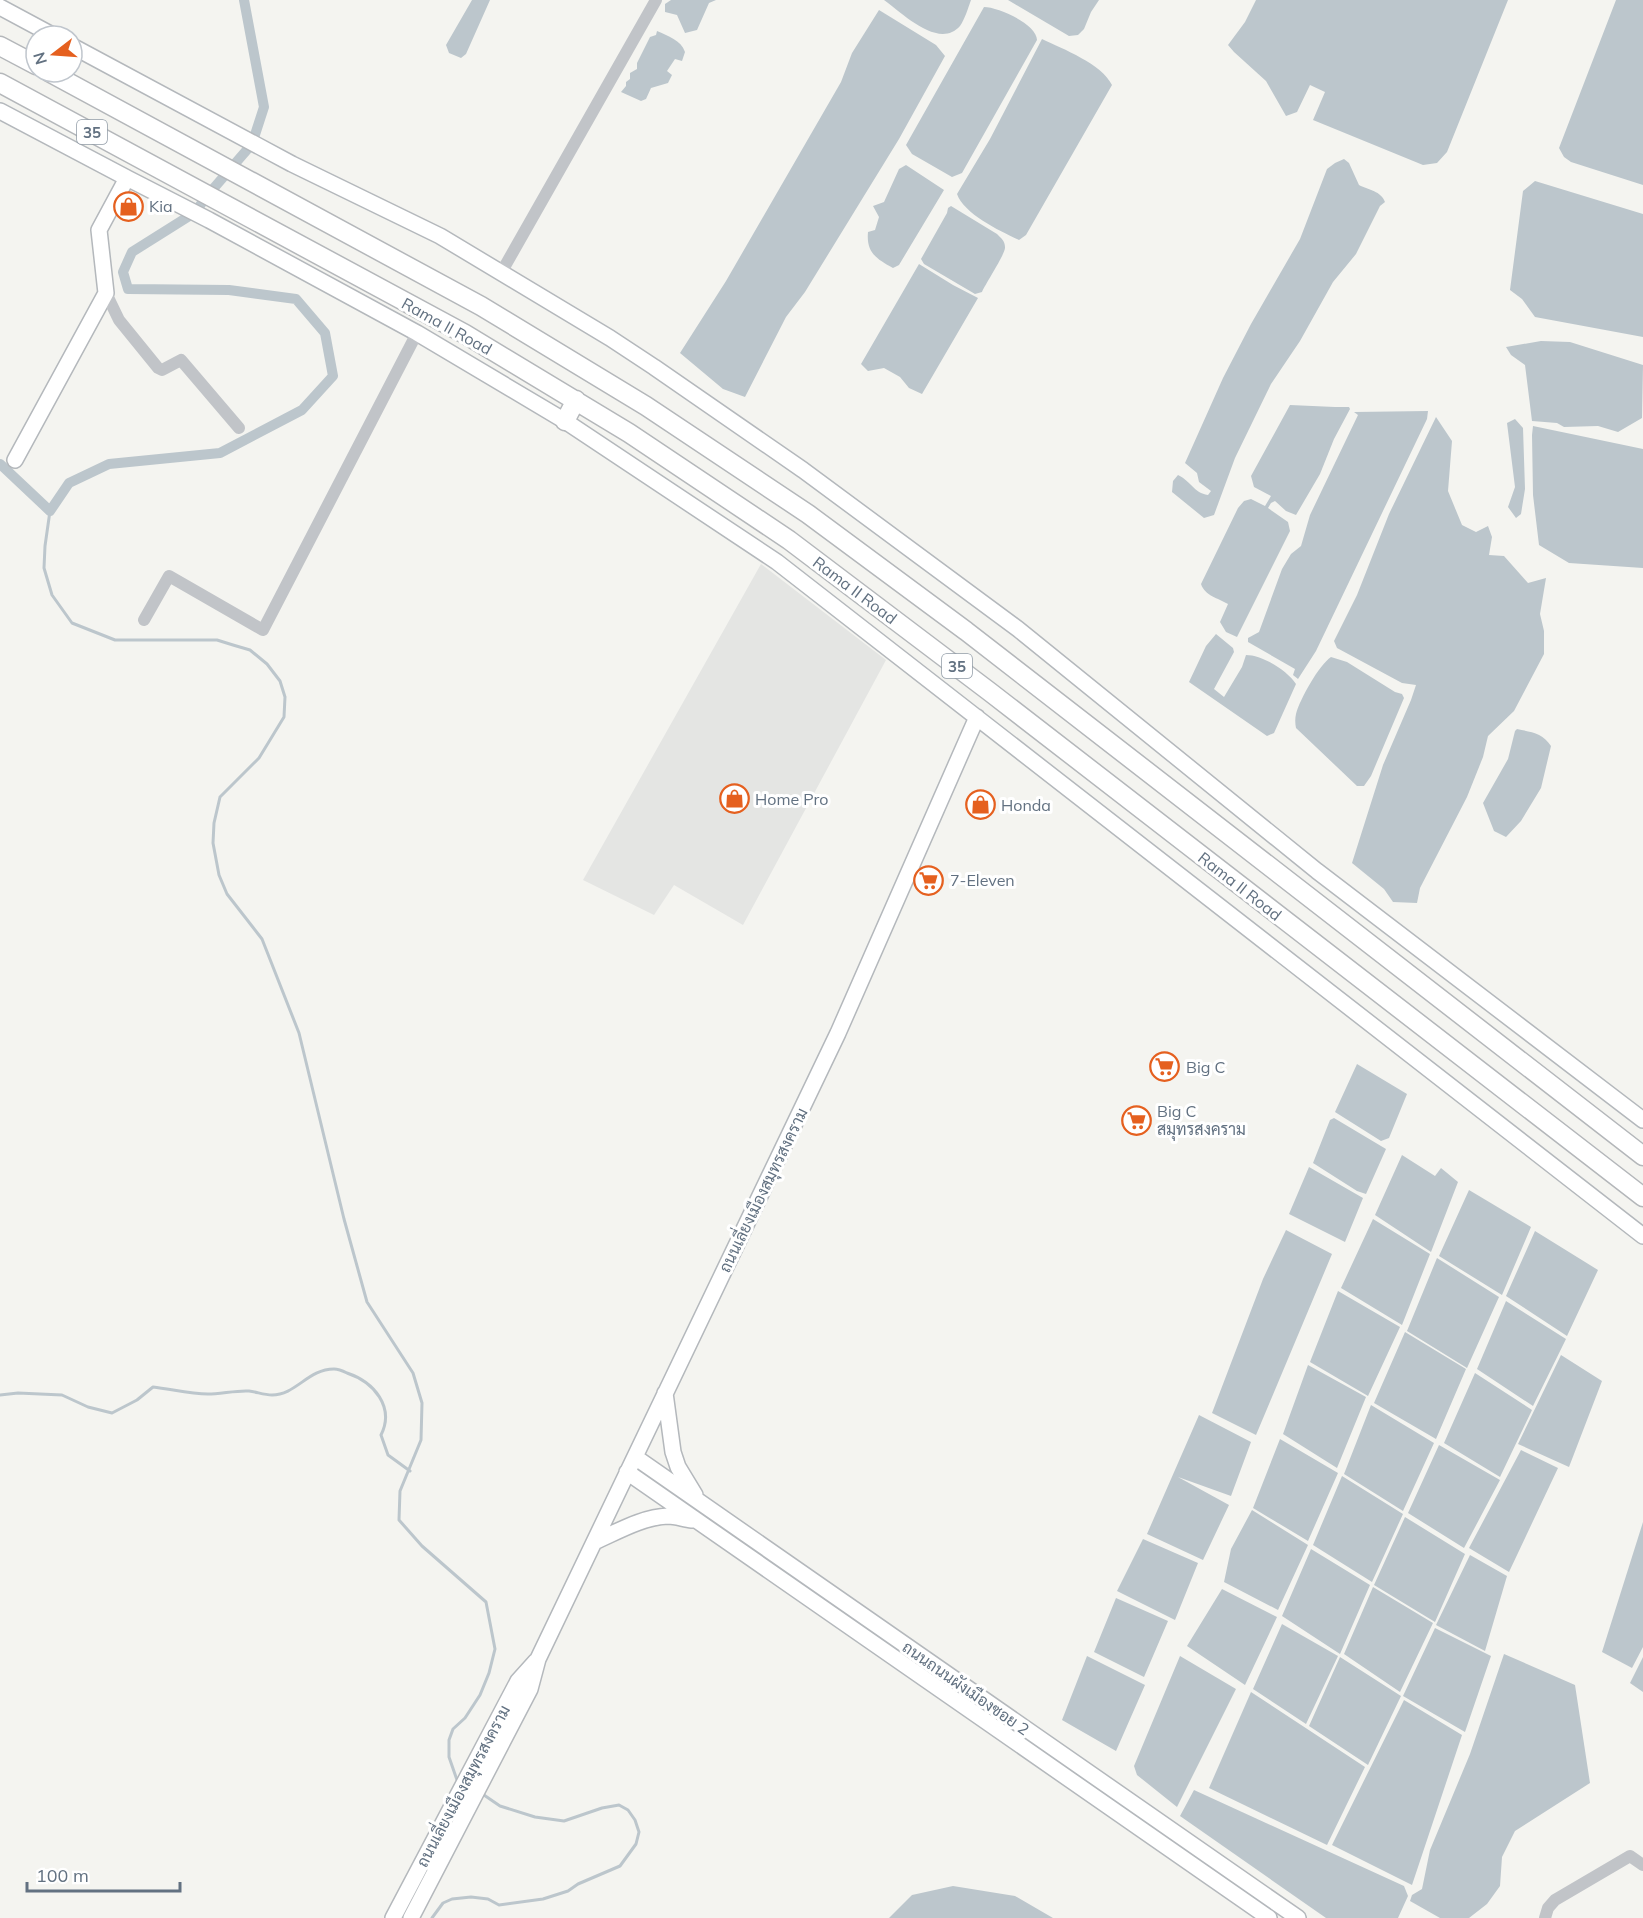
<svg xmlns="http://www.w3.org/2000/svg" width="1643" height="1918" viewBox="0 0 1643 1918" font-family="Mulish,Sarabun,sans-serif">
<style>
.built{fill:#e4e5e3}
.water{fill:#bcc6cc}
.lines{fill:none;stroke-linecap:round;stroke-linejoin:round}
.stream{stroke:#bcc6cc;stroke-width:3}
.canal{stroke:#bcc6cc;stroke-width:10}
.major-casing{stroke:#b4b8bc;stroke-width:18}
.highway-casing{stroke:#b4b7ba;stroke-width:21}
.minor{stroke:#c1c4c8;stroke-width:12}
.major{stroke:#fff;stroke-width:15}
.highway{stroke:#fff;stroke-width:18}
.labels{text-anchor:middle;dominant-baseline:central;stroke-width:6;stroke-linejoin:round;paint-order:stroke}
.shield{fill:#fff;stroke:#919ca7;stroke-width:1.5}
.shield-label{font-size:15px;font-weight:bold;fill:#627181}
.poi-label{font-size:16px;fill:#627181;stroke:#fff;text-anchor:start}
.street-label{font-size:16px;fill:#627181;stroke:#fff}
</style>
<rect width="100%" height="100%" fill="#f4f4f0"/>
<!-- built -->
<path class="built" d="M 761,564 L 886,660 L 743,925 L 674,885 L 654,915 L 583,880 Z"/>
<!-- water -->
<path class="water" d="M 472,0 L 490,0 L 466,54 L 461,58 L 449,53 L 446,45 Z
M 671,0 L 716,0 L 709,3 L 697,30 L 685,33 L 677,15 L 665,12 L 665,4 Z
M 884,0 L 971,0 C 968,8 965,19 960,26 C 939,50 902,13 884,0 Z
M 1008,0 L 1099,0 L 1091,12 L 1084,29 L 1078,35 L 1069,36 Z
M 1256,0 L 1508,0 L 1447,152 L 1437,163 L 1423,165 L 1313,120 L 1325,92 L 1310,85 L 1297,112 L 1286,116 L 1266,81 L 1234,52 L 1228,45 L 1245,22 Z
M 1616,0 L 1643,0 L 1643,185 L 1571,162 L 1564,157 L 1559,148 Z
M 984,7 C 998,7 1037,24 1037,40 L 962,173 L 952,177 L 912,154 L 906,145 Z
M 879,10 L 936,45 L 945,56 L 899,139 L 805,292 L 786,317 L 745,397 L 723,389 L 680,353 L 726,281 L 841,82 L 852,53 Z
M 657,31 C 668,36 681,40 685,52 L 682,61 L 675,59 L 667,71 L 672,75 L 668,83 L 651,88 L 646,99 L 641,101 L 621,92 L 626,86 L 626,82 L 630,79 L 630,73 L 637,69 L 637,63 L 650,37 L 656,35 Z
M 1042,39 C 1063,49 1102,64 1112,85 L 1026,235 L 1019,240 C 1000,231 964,214 957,194 L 990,139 Z
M 1344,159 L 1349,163 L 1359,185 C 1369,190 1381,191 1385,202 L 1380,206 L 1356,254 L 1333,282 L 1300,341 L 1271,384 L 1235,458 L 1214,515 L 1204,518 L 1172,492 L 1173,481 L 1178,475 C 1191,481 1194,493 1208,495 L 1211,491 L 1199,482 L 1197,473 L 1185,463 L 1223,378 L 1251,324 L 1300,239 L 1327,169 L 1335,163 Z
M 906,165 L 944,190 L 899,265 L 893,268 C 877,259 866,253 868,232 L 875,230 L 879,217 L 873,206 L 884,202 L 899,169 Z
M 1535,181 L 1643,214 L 1643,337 L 1535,317 L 1522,299 L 1510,290 L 1523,191 Z
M 951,206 L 997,234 C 1001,238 1005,241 1005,247 C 1006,253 986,283 982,292 L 975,294 L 924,264 L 921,259 L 947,213 L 948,208 Z
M 919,264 L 953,285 L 978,298 L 922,394 L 909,388 L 900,377 L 884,368 L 868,371 L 861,364 Z
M 1541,341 L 1570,342 L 1643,365 L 1642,418 L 1618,432 L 1598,426 L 1564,427 L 1557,423 L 1532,421 L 1525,365 L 1511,355 L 1506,347 Z
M 1290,405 L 1335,407 L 1349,407 L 1350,409 L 1334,439 L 1320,474 L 1296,515 L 1286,511 L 1275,501 L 1271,503 L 1268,508 L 1288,522 L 1290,531 L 1237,637 L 1226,632 L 1220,622 L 1228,604 C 1218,598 1205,596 1201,584 L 1238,508 L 1244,501 L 1251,499 L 1265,506 L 1271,496 L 1254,487 L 1251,476 Z
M 1428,411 L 1427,419 L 1316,651 L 1298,679 L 1293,675 L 1295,669 L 1248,642 L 1248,638 L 1259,632 L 1282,569 L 1291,554 L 1301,546 L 1310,515 L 1358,415 L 1354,412 Z
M 1436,417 L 1452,441 L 1448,491 L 1462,525 L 1476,532 L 1488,526 L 1492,537 L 1489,555 L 1504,556 L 1528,583 L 1546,578 L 1540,614 L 1544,631 L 1544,654 L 1514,711 L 1488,736 L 1483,757 L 1467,797 L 1420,888 L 1417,903 L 1393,902 L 1384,889 L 1352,863 L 1383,765 L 1411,700 L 1416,685 L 1402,683 L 1337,648 L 1334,641 L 1357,595 L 1389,514 Z
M 1515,419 L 1523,428 L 1525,489 L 1521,514 L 1516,518 L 1508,507 L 1515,487 L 1507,423 Z
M 1533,426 L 1643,449 L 1643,568 L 1569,563 L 1539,545 L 1533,495 L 1532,435 Z
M 1216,634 L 1233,648 L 1234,652 L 1214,689 L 1224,697 L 1242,667 L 1246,655 C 1262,655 1287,670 1296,684 L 1274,733 L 1267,736 L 1189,682 L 1206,646 Z
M 1331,657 L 1347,662 L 1395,692 L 1402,694 L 1404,698 L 1371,776 L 1364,786 L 1357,786 L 1296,728 C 1295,723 1295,718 1296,714 C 1300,699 1319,665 1331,657 Z
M 1517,729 C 1531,732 1543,733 1551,746 L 1541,788 L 1521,821 L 1506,837 L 1494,831 L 1483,803 L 1508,759 L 1515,731 Z
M 1357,1064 L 1407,1094 L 1389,1138 L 1381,1141 L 1335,1112 Z
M 1334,1118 L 1386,1149 L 1366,1194 L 1357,1191 L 1313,1163 L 1330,1120 Z
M 1402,1155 L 1435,1176 L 1441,1168 L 1458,1182 L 1431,1252 L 1375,1215 Z
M 1309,1167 L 1363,1198 L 1345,1242 L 1289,1214 Z
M 1469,1190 L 1531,1227 L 1502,1295 L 1439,1256 Z
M 1373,1219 L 1430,1254 L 1402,1325 L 1341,1288 Z
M 1286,1230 L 1332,1254 L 1256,1435 L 1212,1413 L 1263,1279 Z
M 1535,1231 L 1598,1270 L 1567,1336 L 1506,1296 Z
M 1437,1258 L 1499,1297 L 1467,1368 L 1407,1331 Z
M 1338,1291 L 1400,1327 L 1368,1396 L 1310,1362 Z
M 1506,1301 L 1566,1339 L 1533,1406 L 1477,1369 Z
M 1405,1332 L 1466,1369 L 1436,1439 L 1374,1403 Z
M 1561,1355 L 1602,1381 L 1569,1467 L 1518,1444 Z
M 1308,1365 L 1366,1397 L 1337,1468 L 1283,1434 Z
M 1475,1373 L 1532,1410 L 1500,1477 L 1444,1443 Z
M 1371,1405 L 1434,1443 L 1403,1511 L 1344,1474 Z
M 1199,1415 L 1251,1442 L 1231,1496 L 1178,1477 L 1229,1505 L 1203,1560 L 1147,1534 Z
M 1280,1439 L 1338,1473 L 1308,1541 L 1253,1508 Z
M 1439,1445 L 1500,1480 L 1464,1548 L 1408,1513 Z
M 1521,1450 L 1558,1468 L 1509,1572 L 1469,1548 Z
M 1342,1476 L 1403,1514 L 1372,1582 L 1313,1545 Z
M 1252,1510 L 1308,1545 L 1278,1610 L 1224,1582 L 1231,1549 Z
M 1405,1517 L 1465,1554 L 1435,1622 L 1374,1585 Z
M 1643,1522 L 1643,1647 L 1632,1668 L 1602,1652 Z
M 1143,1539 L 1198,1563 L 1175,1620 L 1117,1591 Z
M 1311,1549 L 1370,1585 L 1340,1654 L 1282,1616 Z
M 1470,1555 L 1507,1576 L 1485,1651 L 1436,1625 Z
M 1373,1587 L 1433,1623 L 1400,1692 L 1344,1654 Z
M 1222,1589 L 1277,1617 L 1245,1685 L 1187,1646 Z
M 1116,1598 L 1168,1621 L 1144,1677 L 1094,1652 Z
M 1282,1624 L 1338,1656 L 1306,1724 L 1253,1689 Z
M 1435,1628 L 1491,1656 L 1465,1732 L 1403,1696 Z
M 1504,1654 L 1575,1685 L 1590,1783 L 1515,1831 L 1502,1857 L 1500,1886 L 1487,1904 L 1469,1918 L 1440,1918 L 1410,1901 L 1412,1895 L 1422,1889 L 1430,1850 L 1470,1754 Z
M 1087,1656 L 1145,1685 L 1116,1751 L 1062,1720 Z
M 1180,1656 L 1236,1689 L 1177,1807 L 1137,1775 L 1134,1766 Z
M 1340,1657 L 1401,1696 L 1368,1765 L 1309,1726 Z
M 1643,1657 L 1643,1692 L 1630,1683 Z
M 1251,1692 L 1365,1767 L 1327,1845 L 1209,1788 Z
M 1404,1700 L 1462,1735 L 1412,1885 L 1332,1845 Z
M 1194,1790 L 1404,1886 L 1408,1896 L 1398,1918 L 1326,1918 L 1180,1816 Z
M 953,1886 L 1015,1896 L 1053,1918 L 889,1918 L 912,1895 Z"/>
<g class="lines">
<!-- stream -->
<path class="stream" d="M 50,511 L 45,546 L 44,568 L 52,595 L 72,623 L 115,640 L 217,640 L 233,645 L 250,650 L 267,664 L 280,681 L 285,697 L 284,717 L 259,758 L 220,797 L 214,823 L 213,843 L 219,875 L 227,894 L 262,939 L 299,1033 L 344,1219 L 367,1302 L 413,1373 L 422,1403 L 421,1440 L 400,1491 L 399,1520 L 422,1546 L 486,1602 L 495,1649 L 489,1673 L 480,1695 L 465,1718 L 453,1729 L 449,1740 L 449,1757 L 457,1780 L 459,1781
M 0,1395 L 18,1393 L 62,1395 L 88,1407 L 112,1413 L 137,1400 L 153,1387 C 171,1389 190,1394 208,1394 C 220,1394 238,1390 249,1391 C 257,1392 264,1395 272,1395 C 296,1395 308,1369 334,1369 C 338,1369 343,1371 347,1373 C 374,1382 395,1407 381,1435 L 388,1455 L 410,1471
M 432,1918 L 443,1903 L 452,1899 L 471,1897 L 488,1899 L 499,1905 L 543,1899 L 568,1891 L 578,1884 L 620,1866 L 636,1844 L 639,1832 L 635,1820 L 628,1810 L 619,1805 L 602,1808 L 564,1821 L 535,1817 L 500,1806 L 481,1793"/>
<!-- canal -->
<path class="canal" d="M 213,189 L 252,144 L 264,107 L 244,0
M 0,464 L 50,511 L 69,483 L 109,464 L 220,453 L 302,410 L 333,376 L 325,333 L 296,299 L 229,290 L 128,289 L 123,272 L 132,252 L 194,213 L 205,199"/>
<defs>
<path id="major" d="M 0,7 L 54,36
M 72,46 L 292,164 L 440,236 L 610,338 L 654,367 L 803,470 L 1018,629 L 1317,871 L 1643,1120
M 0,111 L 127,178 L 99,230 L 106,293 L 15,460
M 127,178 L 209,220 L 417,333 L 565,421 L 777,562 L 1643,1236
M 665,1393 L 673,1452 L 678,1467 L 695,1495
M 635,1457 L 1298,1918
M 627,1472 L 1269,1918
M 594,1542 C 617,1532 642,1517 668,1516 C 675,1516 684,1519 692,1520
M 393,1918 L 518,1681 L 536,1661
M 411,1918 L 530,1689 L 538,1659 L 838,1033 L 977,717"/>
<path id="highway" d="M 0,46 L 36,65
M 49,72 L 481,306 L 646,406 L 808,514 L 966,631 L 1643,1156
M 0,83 L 465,334 L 629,433 L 789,540 L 990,692 L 1643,1197
M 565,421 L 576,400"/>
</defs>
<!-- major casing -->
<use href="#major" class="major-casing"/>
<!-- highway casing -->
<use href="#highway" class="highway-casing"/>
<!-- minor -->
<path class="minor" d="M 501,273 L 656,0
M 106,293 L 119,320 L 158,368 L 162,370 L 181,360 L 239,428
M 144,620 L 169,576 L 263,630 L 417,333
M 1545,1918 L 1548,1908 L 1555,1900 L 1630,1856 L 1643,1865"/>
<!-- major -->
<use href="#major" class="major"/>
<!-- highway -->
<use href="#highway" class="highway"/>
</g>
<!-- icons -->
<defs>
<symbol id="shop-ring" viewBox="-11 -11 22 22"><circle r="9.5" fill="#fff" stroke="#e5601f" stroke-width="1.5"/><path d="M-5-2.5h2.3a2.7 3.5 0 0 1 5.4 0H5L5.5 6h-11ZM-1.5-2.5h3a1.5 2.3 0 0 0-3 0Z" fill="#e5601f"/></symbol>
<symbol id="supermarket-ring" viewBox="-11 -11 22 22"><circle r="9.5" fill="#fff" stroke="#e5601f" stroke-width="1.5"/><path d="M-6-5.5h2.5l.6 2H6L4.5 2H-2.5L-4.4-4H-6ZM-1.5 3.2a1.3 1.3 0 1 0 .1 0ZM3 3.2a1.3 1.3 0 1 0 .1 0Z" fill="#e5601f"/></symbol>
</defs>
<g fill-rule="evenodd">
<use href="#shop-ring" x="112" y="190" width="33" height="33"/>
<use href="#shop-ring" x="718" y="782" width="33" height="33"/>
<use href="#shop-ring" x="964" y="788" width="33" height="33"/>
<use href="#supermarket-ring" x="912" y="864" width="33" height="33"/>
<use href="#supermarket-ring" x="1148" y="1050" width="33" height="33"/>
<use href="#supermarket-ring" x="1120" y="1104" width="33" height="33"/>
</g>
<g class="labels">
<!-- shield labels -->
<g class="shield">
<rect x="77" y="120" width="30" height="24" rx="4.5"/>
<rect x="942" y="654" width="30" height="24" rx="4.5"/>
</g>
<g class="shield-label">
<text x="92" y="132">35</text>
<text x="957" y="666">35</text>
</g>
<!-- poi labels -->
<g class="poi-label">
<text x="149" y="206">Kia</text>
<text x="755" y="799">Home Pro</text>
<text x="1001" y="805">Honda</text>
<text x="950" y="880">7-Eleven</text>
<text x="1186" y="1067">Big C</text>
<text x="1157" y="1111">Big C<tspan x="1157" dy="18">สมุทรสงคราม</tspan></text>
</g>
<!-- street labels -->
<g class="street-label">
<text transform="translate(447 326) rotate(29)">Rama II Road</text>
<text transform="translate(855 590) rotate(37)">Rama II Road</text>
<text transform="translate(1240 886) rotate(38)">Rama II Road</text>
<text transform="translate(763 1190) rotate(-64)">ถนนเลี่ยงเมืองสมุทรสงคราม</text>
<text transform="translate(966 1688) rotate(35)">ถนนถนนผังเมืองซอย 2</text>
<text transform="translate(463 1786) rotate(-62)">ถนนเลี่ยงเมืองสมุทรสงคราม</text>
</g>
</g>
<!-- north arrow -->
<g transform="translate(54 54) rotate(253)"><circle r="28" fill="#ffffff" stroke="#c0c6cd" stroke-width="1.5"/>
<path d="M0-4.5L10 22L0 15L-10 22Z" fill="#e5601f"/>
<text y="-9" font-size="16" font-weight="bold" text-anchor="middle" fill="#627181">N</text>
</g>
<!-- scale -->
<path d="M27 1882v9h153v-9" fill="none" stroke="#627181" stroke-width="3"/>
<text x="36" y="1882" font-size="18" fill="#627181" stroke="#ffffff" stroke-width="4.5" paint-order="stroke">100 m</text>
</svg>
